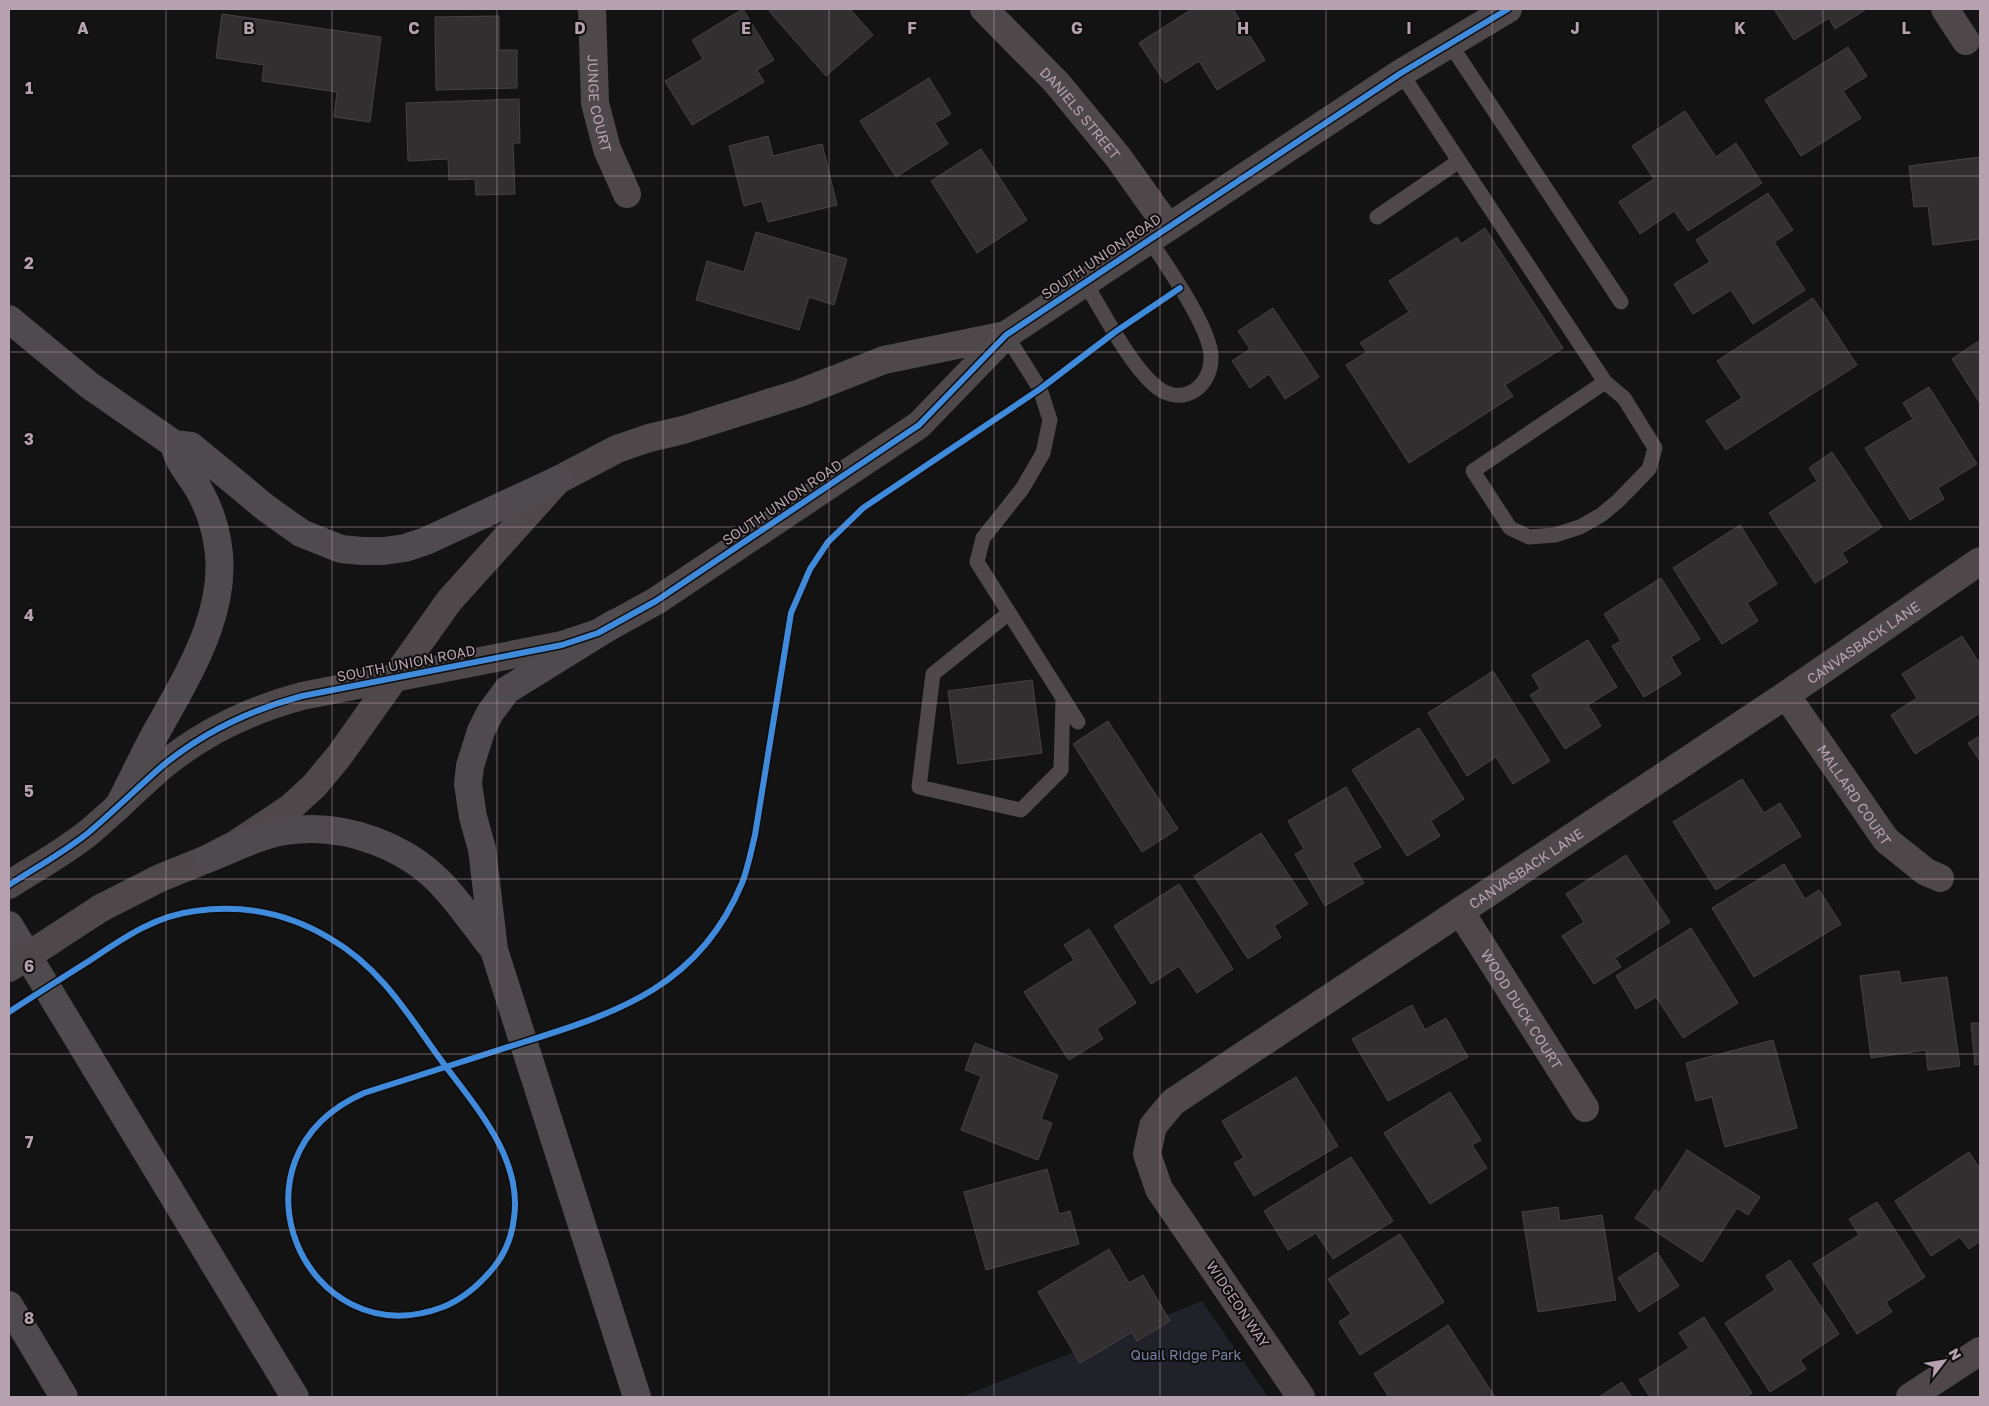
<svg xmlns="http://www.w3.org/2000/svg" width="1989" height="1406" viewBox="0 0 1989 1406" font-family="'Golos Text',sans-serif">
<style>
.green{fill:#202129}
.building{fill:#312f30;stroke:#474145}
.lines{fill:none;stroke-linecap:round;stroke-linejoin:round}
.service{stroke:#4e484b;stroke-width:15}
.minor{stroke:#4e484b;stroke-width:28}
.tertiary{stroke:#4e484b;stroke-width:28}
.motorway{stroke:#4e4a4d;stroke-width:28}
.tertiary-bridge{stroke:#4e484b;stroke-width:28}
.cycleway-casing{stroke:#0f0d0e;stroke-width:9}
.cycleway{stroke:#408adc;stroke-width:6}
.grid{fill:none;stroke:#b6a2ae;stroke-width:1;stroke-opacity:0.55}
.labels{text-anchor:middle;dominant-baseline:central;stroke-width:4;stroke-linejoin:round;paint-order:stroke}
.street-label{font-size:14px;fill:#b6a2ae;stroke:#0f0d0e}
.park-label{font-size:14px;fill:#7781a3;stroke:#0f0d0e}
.grid-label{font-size:16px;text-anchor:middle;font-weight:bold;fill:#b6a2ae;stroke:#0f0d0e;stroke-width:4;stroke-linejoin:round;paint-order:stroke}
</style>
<rect width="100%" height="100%" fill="#131313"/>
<!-- green -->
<path class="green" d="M 1202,1301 L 1268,1397 L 961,1397 Z"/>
<!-- building -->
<path class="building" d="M 743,9 L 774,60 L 757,70 L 764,82 L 692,125 L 665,81 L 703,59 L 692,40 Z
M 772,9 L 850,9 L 873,35 L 826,76 L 769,11 Z
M 1192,9 L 1233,9 L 1265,60 L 1217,90 L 1199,61 L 1165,83 L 1139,43 Z
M 1774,9 L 1865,9 L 1865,10 L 1835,29 L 1829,18 L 1794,40 Z
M 222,14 L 381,37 L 370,122 L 334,117 L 337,92 L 262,81 L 264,65 L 216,58 Z
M 499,16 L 499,50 L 517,50 L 517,88 L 436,90 L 435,17 Z
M 1848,47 L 1867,76 L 1843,91 L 1861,118 L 1801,156 L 1765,100 Z
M 929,78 L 951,114 L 935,123 L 948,144 L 896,177 L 860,121 Z
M 519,99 L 520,143 L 513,143 L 515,194 L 476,195 L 475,179 L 449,180 L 448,159 L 408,161 L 406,103 Z
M 1685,111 L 1716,157 L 1736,143 L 1762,183 L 1688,231 L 1674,211 L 1640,234 L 1619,202 L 1654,179 L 1632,146 Z
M 768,136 L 773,156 L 822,144 L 837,205 L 768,222 L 762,201 L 744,206 L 729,146 Z
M 981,149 L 1027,220 L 977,253 L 931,181 Z
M 1980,157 L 1980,239 L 1933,245 L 1928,206 L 1914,207 L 1909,166 Z
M 1768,193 L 1793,230 L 1774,242 L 1805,290 L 1753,324 L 1731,290 L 1693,314 L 1674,284 L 1710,262 L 1696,240 Z
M 1485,228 L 1563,348 L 1505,385 L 1513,396 L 1409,463 L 1346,365 L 1367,352 L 1360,343 L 1409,312 L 1389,281 L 1457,237 L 1461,244 Z
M 756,232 L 847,259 L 834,305 L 809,297 L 799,330 L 696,300 L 707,261 L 744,272 Z
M 1813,298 L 1857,365 L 1726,450 L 1706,421 L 1742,398 L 1717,361 Z
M 1273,308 L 1319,377 L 1285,399 L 1269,374 L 1250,388 L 1232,361 L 1250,349 L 1238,331 Z
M 1980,340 L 1980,403 L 1952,359 Z
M 1929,387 L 1977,464 L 1938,488 L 1944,499 L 1910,520 L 1865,448 L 1913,419 L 1903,403 Z
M 1832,452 L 1882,527 L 1842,553 L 1848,562 L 1815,583 L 1769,513 L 1817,481 L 1809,468 Z
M 1740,525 L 1777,584 L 1747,603 L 1758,621 L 1722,644 L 1673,568 Z
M 1661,578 L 1700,639 L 1671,657 L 1681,674 L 1644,697 L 1612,646 L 1621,641 L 1604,614 Z
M 1962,636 L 1980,664 L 1980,713 L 1915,754 L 1891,715 L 1917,698 L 1902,674 Z
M 1588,640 L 1617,687 L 1588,705 L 1601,726 L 1565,749 L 1530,695 L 1540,689 L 1532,675 Z
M 1493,671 L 1550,761 L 1513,784 L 1496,757 L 1467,776 L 1428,713 Z
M 1032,680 L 1042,753 L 958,764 L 948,691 Z
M 1108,721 L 1178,829 L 1142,852 L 1073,744 Z
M 1419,728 L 1464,799 L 1431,821 L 1440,836 L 1407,856 L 1352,770 Z
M 1980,736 L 1980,761 L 1968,743 Z
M 1742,779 L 1764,813 L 1780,803 L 1801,836 L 1716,890 L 1673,822 Z
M 1346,787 L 1381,847 L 1352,863 L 1364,883 L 1325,906 L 1295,854 L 1304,849 L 1288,821 Z
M 1261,833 L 1308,904 L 1274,926 L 1281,937 L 1248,959 L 1194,876 Z
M 1626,855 L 1670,922 L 1615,958 L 1621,967 L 1594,984 L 1562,936 L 1584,922 L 1566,894 Z
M 1784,864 L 1805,899 L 1819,890 L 1841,924 L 1754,977 L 1712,908 Z
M 1179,884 L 1233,969 L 1197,993 L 1179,966 L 1151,984 L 1114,926 Z
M 1691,928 L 1738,1003 L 1683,1038 L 1656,997 L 1636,1009 L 1616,976 Z
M 1089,929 L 1136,1003 L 1097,1029 L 1103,1039 L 1069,1060 L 1024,992 L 1074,960 L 1064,945 Z
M 1899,971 L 1901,983 L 1947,977 L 1960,1066 L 1928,1070 L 1926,1050 L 1871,1058 L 1860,976 Z
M 1412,1005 L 1425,1030 L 1446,1018 L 1468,1057 L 1388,1101 L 1352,1039 Z
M 1971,1023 L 1980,1023 L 1980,1064 L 1975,1065 Z
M 1773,1040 L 1797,1128 L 1725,1147 L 1712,1097 L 1696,1101 L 1686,1063 Z
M 975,1043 L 1058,1075 L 1041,1119 L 1052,1123 L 1038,1160 L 961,1130 L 981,1076 L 965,1070 Z
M 1296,1077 L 1338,1146 L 1254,1196 L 1234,1163 L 1244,1158 L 1222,1121 Z
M 1450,1092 L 1481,1140 L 1472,1145 L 1487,1168 L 1430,1204 L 1384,1133 Z
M 1687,1150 L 1760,1197 L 1748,1215 L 1737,1208 L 1702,1262 L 1635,1218 L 1655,1190 L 1659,1193 Z
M 1969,1152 L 1980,1169 L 1980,1241 L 1969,1249 L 1960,1237 L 1931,1256 L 1895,1201 Z
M 1351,1157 L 1393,1221 L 1333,1259 L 1316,1233 L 1288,1250 L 1264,1211 Z
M 1047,1169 L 1059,1214 L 1070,1211 L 1079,1244 L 986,1270 L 964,1192 Z
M 1877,1202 L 1925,1277 L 1886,1302 L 1892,1312 L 1857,1334 L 1813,1264 L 1859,1235 L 1849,1219 Z
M 1558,1207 L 1560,1221 L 1602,1215 L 1616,1300 L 1538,1312 L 1522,1212 Z
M 1400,1234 L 1444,1302 L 1360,1355 L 1339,1322 L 1351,1314 L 1328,1279 Z
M 1109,1249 L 1129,1283 L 1143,1275 L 1170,1321 L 1137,1341 L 1132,1332 L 1080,1363 L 1038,1292 Z
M 1657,1252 L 1679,1286 L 1639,1312 L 1618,1278 Z
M 1790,1260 L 1839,1334 L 1800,1360 L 1806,1369 L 1770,1392 L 1725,1323 L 1775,1290 L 1766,1276 Z
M 1704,1317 L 1752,1393 L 1745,1397 L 1650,1397 L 1639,1380 L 1689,1348 L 1679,1333 Z
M 1448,1325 L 1495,1397 L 1389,1397 L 1374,1374 Z
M 1622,1382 L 1632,1397 L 1599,1397 Z"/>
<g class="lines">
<!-- service -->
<path class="service" d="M 1450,44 L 1621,302
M 1401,73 L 1605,382 L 1624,398 L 1655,448 L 1649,469 L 1618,501 L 1601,515 L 1580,527 L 1555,535 L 1529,537 L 1510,528 L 1473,471 L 1605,382
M 1377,217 L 1459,161
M 1084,281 C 1102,310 1132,369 1158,388 C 1184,407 1212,386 1211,356 C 1210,327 1166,265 1149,239
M 1006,335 L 1040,389 L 1050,420 L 1043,453 L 1022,489 L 983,538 L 977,562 L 1078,722
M 1009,613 L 933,674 L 919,787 L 1021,810 L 1061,770 L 1063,699"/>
<!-- minor -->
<g class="minor">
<path id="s1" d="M 592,9 L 595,103 L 607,149 L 627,194"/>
<path d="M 1945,9 L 1966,41"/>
<path id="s2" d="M 1786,695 L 1886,840 L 1926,872 L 1940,878"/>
<path id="s3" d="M 1460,911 L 1585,1108"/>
<path id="s4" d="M 1301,1397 L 1159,1189 L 1147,1154 L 1153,1126 L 1173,1102 L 1786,695 L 1980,561"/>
</g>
<!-- tertiary -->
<g class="tertiary">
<path id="s5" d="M 984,9 L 1057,83 L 1118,157 L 1168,227"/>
<path d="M 9,885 C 35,868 63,853 88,833 C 113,812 136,789 161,767 C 203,732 250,710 302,696 L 562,645 L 598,633 L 656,601 L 919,425 L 1006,335 L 1401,73 L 1508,9"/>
<path d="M 101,908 L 160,878 L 207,859 L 236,844 L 290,808 L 314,786 L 339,756 L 449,601 L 558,480 L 617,449 L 649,438 L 683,430 L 800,393 L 884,360 L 1006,335"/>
<path d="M 1910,1397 L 1980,1351"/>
</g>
<!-- motorway -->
<path class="motorway" d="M 9,319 L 89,385 L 174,444 L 191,446 L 266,508 L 301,533 L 341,549 L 362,551 L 384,551 L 405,548 L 426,541 L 558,480
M 615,623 L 507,690 L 490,713 L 481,731 L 470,766 L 468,784 L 473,817 L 482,849 L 494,950 L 637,1397
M 118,807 C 133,779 146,749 162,722 C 192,668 230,605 217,540 C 214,523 208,506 199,490 C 189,472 179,465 174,444
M 207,859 C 233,849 259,835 286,831 C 344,822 409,846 447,890 C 464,909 478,930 494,950
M 9,925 L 295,1397
M 9,1305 L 64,1397"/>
<!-- tertiary-bridge -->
<path class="tertiary-bridge" d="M 9,968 L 101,908"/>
<defs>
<path id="cycleway" d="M 9,885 C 35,868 63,853 88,833 C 113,812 136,789 161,767 C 203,732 250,710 302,696 L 562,645 L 598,633 L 656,601 L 919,425 L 1006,335 L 1401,73 L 1508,9
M 9,1012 C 35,995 62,978 89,961 C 122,939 154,916 195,911 C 243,904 290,914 331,939 C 380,968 406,1011 438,1056 C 472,1103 523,1156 514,1218 C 512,1236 506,1252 494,1267 C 481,1283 463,1299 443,1307 C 306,1359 217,1158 364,1093 C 417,1076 470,1059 524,1042 C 620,1012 700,985 742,883 C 748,868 751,851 755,835 L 791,613 L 810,569 L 828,542 L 863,508 L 1040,389 L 1115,332 L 1180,288"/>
</defs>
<!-- cycleway casing -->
<use href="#cycleway" class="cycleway-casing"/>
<!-- cycleway -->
<use href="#cycleway" class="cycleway"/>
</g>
<!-- grid -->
<path class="grid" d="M 166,9 L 166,1397M 332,9 L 332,1397M 497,9 L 497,1397M 663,9 L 663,1397M 829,9 L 829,1397M 994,9 L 994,1397M 1160,9 L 1160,1397M 1326,9 L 1326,1397M 1492,9 L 1492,1397M 1658,9 L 1658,1397M 1823,9 L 1823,1397M 9,176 L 1980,176M 9,352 L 1980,352M 9,527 L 1980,527M 9,703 L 1980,703M 9,879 L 1980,879M 9,1054 L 1980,1054M 9,1230 L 1980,1230"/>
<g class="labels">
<!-- street labels -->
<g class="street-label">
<text stroke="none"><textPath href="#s1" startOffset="95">JUNGE COURT</textPath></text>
<text stroke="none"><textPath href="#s5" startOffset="142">DANIELS STREET</textPath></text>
<text transform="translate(1101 256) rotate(-34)">SOUTH UNION ROAD</text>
<text transform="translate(782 502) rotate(-34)">SOUTH UNION ROAD</text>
<text stroke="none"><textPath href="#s4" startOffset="1178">CANVASBACK LANE</textPath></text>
<text transform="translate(406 663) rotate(-11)">SOUTH UNION ROAD</text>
<text stroke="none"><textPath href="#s2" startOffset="121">MALLARD COURT</textPath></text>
<text stroke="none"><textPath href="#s4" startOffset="772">CANVASBACK LANE</textPath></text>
<text stroke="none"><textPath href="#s3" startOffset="116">WOOD DUCK COURT</textPath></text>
<text transform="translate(1238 1304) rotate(56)">WIDGEON WAY</text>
</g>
<!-- park labels -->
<g class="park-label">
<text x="1186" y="1354">Quail Ridge Park</text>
</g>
</g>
<g class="grid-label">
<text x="83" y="34">A</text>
<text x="249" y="34">B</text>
<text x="414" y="34">C</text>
<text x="580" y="34">D</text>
<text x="746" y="34">E</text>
<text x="912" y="34">F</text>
<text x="1077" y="34">G</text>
<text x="1243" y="34">H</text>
<text x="1409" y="34">I</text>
<text x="1575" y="34">J</text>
<text x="1740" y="34">K</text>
<text x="1906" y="34">L</text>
<text x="29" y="94">1</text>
<text x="29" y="269">2</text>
<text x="29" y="445">3</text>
<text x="29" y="621">4</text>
<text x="29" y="797">5</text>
<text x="29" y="972">6</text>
<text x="29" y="1148">7</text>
<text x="29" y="1324">8</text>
</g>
<!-- border -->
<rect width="1989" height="1406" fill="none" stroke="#b6a2ae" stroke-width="20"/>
<!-- north arrow -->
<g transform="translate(1944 1361) rotate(59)" stroke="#0f0d0e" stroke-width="4" paint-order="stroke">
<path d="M0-4L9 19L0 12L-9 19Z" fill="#b6a2ae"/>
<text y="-8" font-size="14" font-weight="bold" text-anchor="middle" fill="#b6a2ae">N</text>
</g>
</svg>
